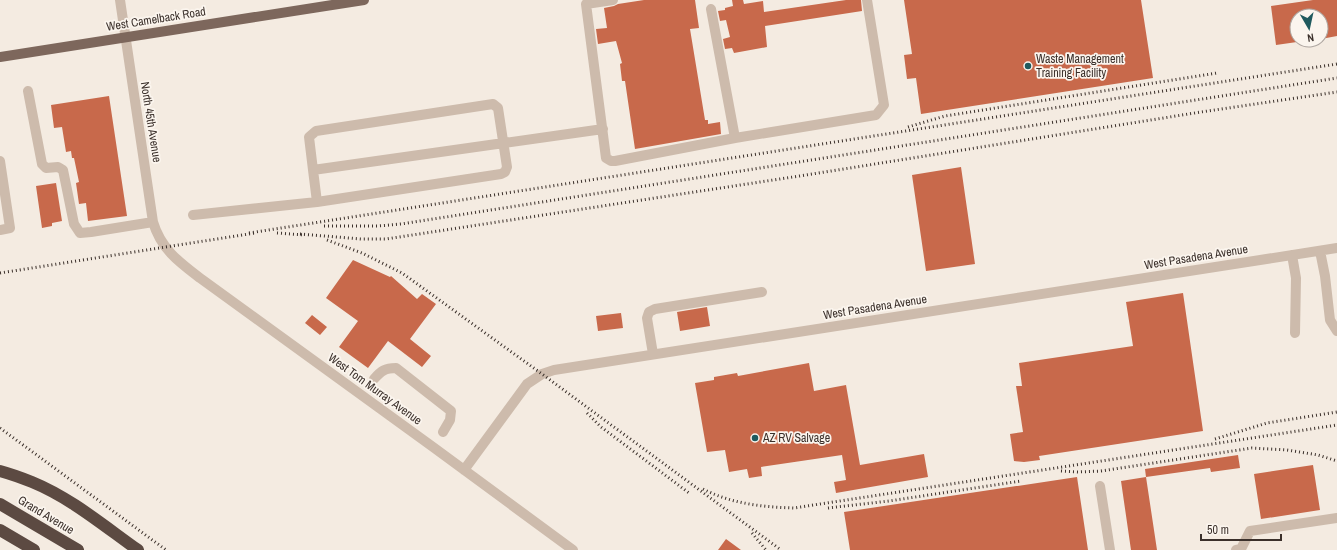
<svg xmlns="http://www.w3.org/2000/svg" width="1337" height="550" viewBox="0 0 1337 550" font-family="'Archivo Narrow',sans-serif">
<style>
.building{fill:#c8694b}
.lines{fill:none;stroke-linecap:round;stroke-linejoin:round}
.minor{stroke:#cdbbac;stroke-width:10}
.major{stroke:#7d675c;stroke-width:10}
.highway{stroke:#5c4a42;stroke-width:12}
.rail{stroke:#3b302b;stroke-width:3;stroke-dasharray:1 3;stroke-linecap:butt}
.poi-dot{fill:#1f5a5e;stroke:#fbf5ee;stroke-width:1.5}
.labels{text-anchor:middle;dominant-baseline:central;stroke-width:3.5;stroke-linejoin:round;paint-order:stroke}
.street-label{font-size:12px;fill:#3b302b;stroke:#fbf5ee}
.poi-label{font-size:12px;fill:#3b302b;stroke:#fbf5ee;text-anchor:start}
</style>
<rect width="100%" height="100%" fill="#f4ebe1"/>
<!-- building -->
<path class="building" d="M 644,0 L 695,0 L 699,28 L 690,29 L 705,120 L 708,120 L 708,124 L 720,122 L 721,134 L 635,149 L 625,81 L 622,81 L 620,64 L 622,63 L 616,41 L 598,44 L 596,29 L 607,28 L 604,8 L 614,6 L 618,4 Z
M 732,0 L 743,0 L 744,4 L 763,1 L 764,12 L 846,0 L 861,0 L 862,11 L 765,26 L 767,47 L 734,53 L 732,48 L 725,49 L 723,39 L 730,37 L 726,20 L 720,21 L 718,11 L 725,10 L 725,8 L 733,6 Z
M 904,0 L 1141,0 L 1153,78 L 921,114 L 916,78 L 907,79 L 904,55 L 912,54 Z
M 1313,0 L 1337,0 L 1337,36 L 1321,39 L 1321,16 L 1297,16 L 1297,42 L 1276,45 L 1271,6 Z
M 109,96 L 127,216 L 88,221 L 86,203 L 79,204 L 76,183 L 79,182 L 74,158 L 72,158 L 71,151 L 66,152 L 62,127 L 54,128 L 51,105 Z
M 961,167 L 975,264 L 926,271 L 912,175 Z
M 56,183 L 62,221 L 52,223 L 52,226 L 42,228 L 36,186 Z
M 353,260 L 390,277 L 391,276 L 417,299 L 422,294 L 436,304 L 410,339 L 431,356 L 422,367 L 388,341 L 368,368 L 339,347 L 358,321 L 326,298 Z
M 1183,293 L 1203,431 L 1039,456 L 1040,460 L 1024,462 L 1014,461 L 1010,434 L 1023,432 L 1016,386 L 1022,386 L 1019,363 L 1133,346 L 1126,302 Z
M 707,307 L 710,326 L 680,331 L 677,312 Z
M 621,313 L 623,328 L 598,331 L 596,316 Z
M 312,315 L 327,327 L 320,335 L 305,323 Z
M 809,363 L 814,391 L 846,385 L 860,465 L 924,454 L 928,477 L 836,493 L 834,482 L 846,480 L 842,455 L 761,467 L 762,476 L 749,478 L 747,469 L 729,472 L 725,450 L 707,452 L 695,383 L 714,380 L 714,377 L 737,373 L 738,376 Z
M 1238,455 L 1240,468 L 1211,472 L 1210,468 L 1146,477 L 1145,469 Z
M 1313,465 L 1320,510 L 1261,519 L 1254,474 Z
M 1077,477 L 1088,550 L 850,550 L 844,512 Z
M 1146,477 L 1157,550 L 1131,550 L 1121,481 Z
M 726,539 L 741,550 L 718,550 Z"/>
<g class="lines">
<!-- minor -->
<path class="minor" d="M 120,0 L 153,222 C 161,249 179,262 200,278 L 433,447 L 573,550
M 613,0 L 586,4 L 606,158 L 611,161 L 615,161 L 735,138 L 876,115 L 884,105 L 867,0
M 711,9 L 735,138
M 28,91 L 42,164 L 46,168 L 58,167 L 63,170 L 74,224 L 80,233 L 91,232 L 153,222
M 0,161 L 10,228 L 0,230
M 313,170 L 309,137 L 316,131 L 493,104 L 498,108 L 507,167 L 505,172 L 501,174 L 317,202
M 193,215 L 317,202 L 313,170 L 603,129
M 1320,251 L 1325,276 L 1330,320 L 1337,331
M 1292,255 L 1296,278 L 1295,333
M 653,354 L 647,318 L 649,312 L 655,309 L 762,292
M 374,379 C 381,371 385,368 396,368 L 451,411 L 450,420 L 443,432
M 464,470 L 527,384 L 542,374 L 554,370 L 1337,248
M 1100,486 L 1110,550
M 1236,550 L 1241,549 L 1250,531 L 1337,518"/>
<!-- major -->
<path class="major" d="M 0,57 L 364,0"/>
<!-- highway -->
<path class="highway" d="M 0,471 C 11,474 22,478 32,482 C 71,498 104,526 138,550
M 0,504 L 78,550
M 0,530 L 34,550"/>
<!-- rail -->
<path class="rail" d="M 908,127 L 945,116 L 1217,73
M 324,226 L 378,226 L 401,224 L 1337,78
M 249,233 L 1337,64
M 277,233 L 305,235
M 300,234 L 361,239 L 386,239 L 806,175 L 1201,112 L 1337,92
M 327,240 L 362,253 L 402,273 L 542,374 L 781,550
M 0,273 L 255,233
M 587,413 L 601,427 L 689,493
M 0,428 L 166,550
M 1215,439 L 1267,423 L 1337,412
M 1061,471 L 1078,472 L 1101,471 L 1252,448 L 1287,450 L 1318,455 L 1337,461
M 703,489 C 732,504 763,507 794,508 L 1337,425
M 828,508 L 889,501 L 1021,481
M 752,533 L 766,550"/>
</g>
<!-- markers -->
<g class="poi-dot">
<circle cx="1028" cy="66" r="4"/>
<circle cx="755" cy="438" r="4"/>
</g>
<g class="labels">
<!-- street labels -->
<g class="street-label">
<text transform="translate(156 19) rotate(-9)">West Camelback Road</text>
<text transform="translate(151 122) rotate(81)">North 45th Avenue</text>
<text transform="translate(1196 257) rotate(-9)">West Pasadena Avenue</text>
<text transform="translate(875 307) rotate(-9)">West Pasadena Avenue</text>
<text transform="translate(375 389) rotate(36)">West Tom Murray Avenue</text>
<text transform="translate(46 515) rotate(31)">Grand Avenue</text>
</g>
<!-- poi labels -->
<g class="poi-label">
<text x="1036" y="59">Waste Management<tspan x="1036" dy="14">Training Facility</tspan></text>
<text x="763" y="438">AZ RV Salvage</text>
</g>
</g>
<!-- north arrow -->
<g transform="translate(1309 28) rotate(171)"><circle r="19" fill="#fbf5ee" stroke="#aea6a0"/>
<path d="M0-3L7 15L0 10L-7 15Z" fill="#1f5a5e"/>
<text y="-6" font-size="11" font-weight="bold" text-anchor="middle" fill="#3b302b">N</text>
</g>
<!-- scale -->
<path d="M1201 534v6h80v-6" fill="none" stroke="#3b302b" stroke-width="2"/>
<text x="1207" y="534" font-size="12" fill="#3b302b" stroke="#fbf5ee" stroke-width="3" paint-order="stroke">50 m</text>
</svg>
